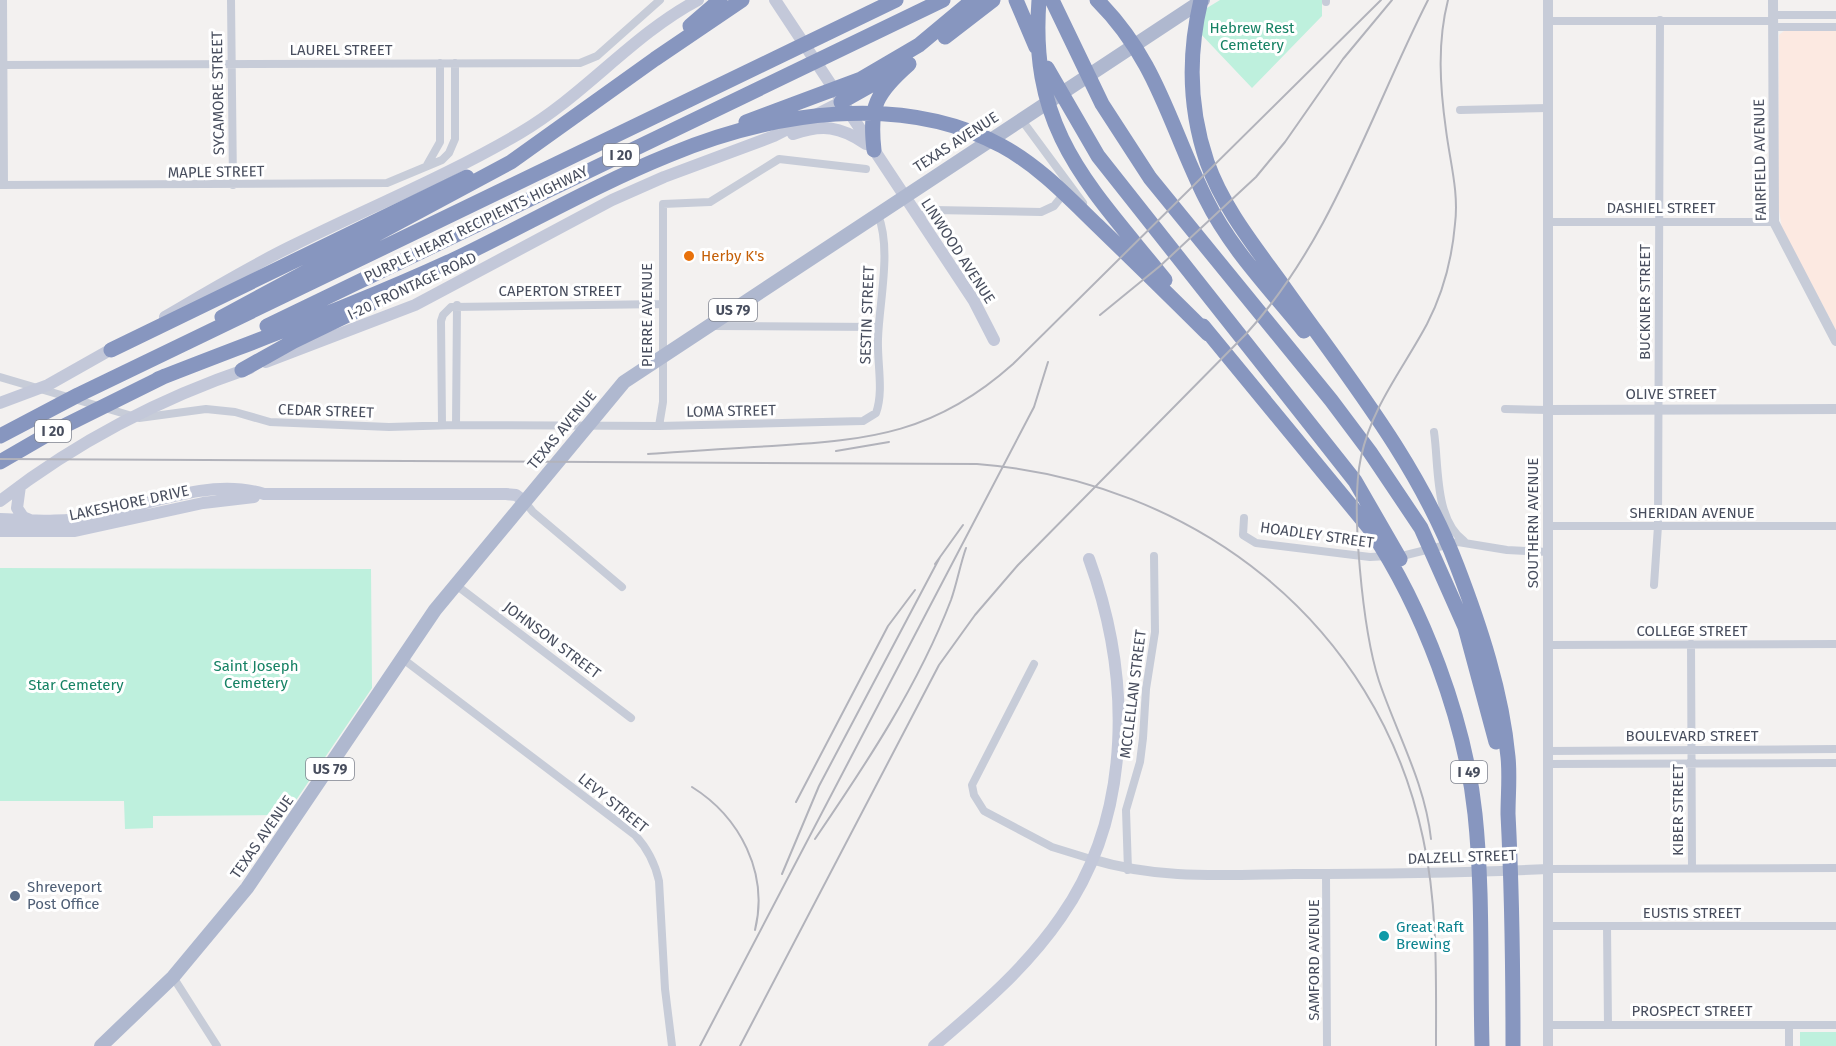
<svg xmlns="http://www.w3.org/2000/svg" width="1836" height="1046" viewBox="0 0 1836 1046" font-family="'Fira Sans',sans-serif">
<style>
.medical{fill:#fce9e1}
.green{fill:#bef0dd}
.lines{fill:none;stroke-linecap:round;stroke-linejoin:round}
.minor{stroke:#c7ccd8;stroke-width:8}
.tertiary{stroke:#c7ccd8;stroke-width:10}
.secondary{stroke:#c3c8d9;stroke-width:12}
.primary{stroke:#afb8cf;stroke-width:14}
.motorway{stroke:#8796bf;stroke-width:15}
.rail{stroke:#b2b3bb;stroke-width:2}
.food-dot{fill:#e8710a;stroke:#fff;stroke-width:2}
.service-dot{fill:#5c6f8a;stroke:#fff;stroke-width:2}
.culture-dot{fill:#0f9aa8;stroke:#fff;stroke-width:2}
.labels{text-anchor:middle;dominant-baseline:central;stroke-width:6;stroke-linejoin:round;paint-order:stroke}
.shield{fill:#fff;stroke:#7f838e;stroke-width:1.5}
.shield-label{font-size:14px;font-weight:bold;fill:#484e5e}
.park-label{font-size:15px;fill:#168264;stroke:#fff}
.street-label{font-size:15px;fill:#484e5e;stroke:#fff}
.food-label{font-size:15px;fill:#c56008;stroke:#fff;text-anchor:start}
.service-label{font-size:15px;fill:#4e5e75;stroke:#fff;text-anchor:start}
.culture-label{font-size:15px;fill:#0d838f;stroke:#fff;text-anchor:start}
</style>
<rect width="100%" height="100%" fill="#f3f1f0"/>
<!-- medical -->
<path class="medical" d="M 1836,30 L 1836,330 L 1782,228 L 1778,204 L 1779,35 L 1784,31 Z"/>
<!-- green -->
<path class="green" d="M 1220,0 L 1322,0 L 1322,16 L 1252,88 L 1198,31 L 1202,11 Z
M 0,568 L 371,569 L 372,688 L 286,815 L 153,816 L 153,828 L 125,829 L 124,801 L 0,801 Z
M 1800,1032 L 1836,1032 L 1836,1046 L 1800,1046 Z"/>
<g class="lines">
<!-- minor -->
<path class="minor" d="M 3,0 L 4,185
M 231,0 L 233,185
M 1326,0 L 1326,2
M 1773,15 L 1836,15
M 1548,21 L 1773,21
M 1773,27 L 1836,27
M 0,65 L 580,63 L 597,56 L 660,0
M 1460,110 L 1548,108
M 1021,119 L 1083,203
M 427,165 L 440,142 L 440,63
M 0,185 L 387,183 L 442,160 L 449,153 L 455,139 L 455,63
M 918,217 L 933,210 L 1041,212 L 1054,206 L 1070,186
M 1547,222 L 1774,222
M 711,326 L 878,327
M 0,377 L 139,418 L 206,409 L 235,412 L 270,422 L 389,427 L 456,425 L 659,426 L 863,421 L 876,413 C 884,391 877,363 878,339 C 879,303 892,249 878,215
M 1505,409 L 1548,410
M 442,425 L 441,321 L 443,315 L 451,307 L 662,304
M 456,425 L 457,305
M 659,426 L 663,402 L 663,204 L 710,202 L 779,159 L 866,169
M 1434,432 C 1439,465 1434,519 1464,541
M 524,501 L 533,512 L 622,587
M 1244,518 L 1243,535 L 1256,543 L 1370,557 L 1406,555 L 1458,542 L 1507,550 L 1548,552
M 1547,526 L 1836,526
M 456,585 L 631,718
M 1654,585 L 1658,526 L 1660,20
M 1691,644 L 1692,868
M 1548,645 L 1836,644
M 403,659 L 635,835 C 648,849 655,863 659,881 L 665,989 L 672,1046
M 1034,664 L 972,785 L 974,795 L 984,811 L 1052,847 L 1091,859
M 1547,751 L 1836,749
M 1548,764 L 1836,763
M 1548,869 L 1836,868
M 1128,870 L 1126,810 L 1140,762 L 1143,738 L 1146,689 L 1155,632 L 1154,556
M 1326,874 L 1327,1046
M 1548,926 L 1836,926
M 1607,926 L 1608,1025
M 173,977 L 217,1046
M 1548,1025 L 1836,1025
M 1789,1025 L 1789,1046"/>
<!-- tertiary -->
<path class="tertiary" d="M 1548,0 L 1548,1046
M 1773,0 L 1774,222 L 1836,341
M 1548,410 L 1836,409
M 1091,859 C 1160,880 1222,875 1294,874 C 1379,874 1463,873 1548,869"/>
<!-- secondary -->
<path class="secondary" d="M 775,0 L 974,301 L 994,340
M 793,134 C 822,124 840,126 866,144
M 165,317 C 207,292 249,267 292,246 C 368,208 447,176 520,133 C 585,95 632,35 698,0
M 266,362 L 415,305 L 612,200 L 664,177 L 774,136 L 841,102
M 0,403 L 48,385 L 117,346
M 20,486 L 17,508 L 23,517 L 30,520
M 0,501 C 76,442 158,399 250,368
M 0,519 C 31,520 61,523 92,517 C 145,506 209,477 264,494 L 506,494 L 516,495 L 524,501
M 0,531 L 75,531 L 203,503 L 254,497
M 934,1046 C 981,1006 1026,968 1061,917 C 1134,813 1131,674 1089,559"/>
<!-- primary -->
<path class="primary" d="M 101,1046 L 173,977 L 247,888 L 435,610 L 624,382 L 1203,0"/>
<!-- motorway -->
<path class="motorway" d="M 1016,0 L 1036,47
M 1039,0 C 1029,132 1089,185 1165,280
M 1052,0 L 1102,104 L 1150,178 L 1331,400 L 1370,452 L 1421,528 L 1465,627 L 1496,742
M 1097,0 C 1158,61 1169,125 1206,199 C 1230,248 1270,289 1304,331
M 1201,0 C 1188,54 1189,109 1207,162 C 1223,208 1256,248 1284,287 C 1347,376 1418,463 1457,566 C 1480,626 1502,692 1508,757 C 1510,776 1508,795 1508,814 C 1512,891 1513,968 1513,1046
M 690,26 L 720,0
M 945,37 L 993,0
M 1047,68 L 1098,156 L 1355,481 L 1400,559
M 841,102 L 898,70
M 746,122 L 861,79 L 919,45 L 973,0
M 874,150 C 869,106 876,93 909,64
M 222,317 L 511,162 L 655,59 L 742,0
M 267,326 L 943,0
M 1203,326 L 1370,529 C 1423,608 1465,720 1475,814 C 1483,890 1480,969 1482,1046
M 111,350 L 467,177
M 242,370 L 294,341 L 385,297
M 158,379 C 257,340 358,304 455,259 C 526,225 595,185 669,155 C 770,113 901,91 1002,146 C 1039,166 1068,197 1098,226 C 1135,262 1172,298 1208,334
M 0,436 L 78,395 L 896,0
M 0,462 L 50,433 L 165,376"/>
<!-- rail -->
<path class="rail" d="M 1100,315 L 1160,266 L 1256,177 L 1285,142 L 1343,59 L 1392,0
M 836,451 L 889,442
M 648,454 C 690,451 731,448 772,446 C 871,440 936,433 1013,364 L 1381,0
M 0,459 L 977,464 C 1193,481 1377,621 1423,838 C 1438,906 1436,977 1436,1046
M 935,564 L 963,525
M 692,787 C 740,817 769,873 755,930
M 796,802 L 888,626 L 915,590
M 815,839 C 866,764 918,686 951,600 C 957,583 960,565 966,548
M 1431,839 C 1425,783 1397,734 1379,681 C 1363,631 1350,507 1361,457 C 1372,406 1403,369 1427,324 C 1443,293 1452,259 1455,224 C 1459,192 1450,162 1446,130 C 1440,87 1437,43 1448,0
M 782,874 L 819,786 L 940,557
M 700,1046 L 1034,407 L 1048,362
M 740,1046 L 939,665 L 975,615 L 1018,565 L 1246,334 C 1332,240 1371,112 1428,0"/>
</g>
<!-- markers -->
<circle class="food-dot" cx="689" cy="256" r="6"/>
<circle class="service-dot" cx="15" cy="896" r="6"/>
<circle class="culture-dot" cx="1384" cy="936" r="6"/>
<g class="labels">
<!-- shield labels -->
<g class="shield">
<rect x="603" y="144" width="36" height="22" rx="4.5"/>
<rect x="709" y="299" width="48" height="22" rx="4.5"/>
<rect x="35" y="420" width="36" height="22" rx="4.5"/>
<rect x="306" y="758" width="48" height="22" rx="4.5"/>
<rect x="1451" y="761" width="36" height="22" rx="4.5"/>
</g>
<g class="shield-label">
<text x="621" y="155">I 20</text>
<text x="733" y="310">US 79</text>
<text x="53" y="431">I 20</text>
<text x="330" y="769">US 79</text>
<text x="1469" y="772">I 49</text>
</g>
<!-- park labels -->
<g class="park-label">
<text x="1252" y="28">Hebrew Rest<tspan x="1252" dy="17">Cemetery</tspan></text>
<text x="256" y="666">Saint Joseph<tspan x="256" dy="17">Cemetery</tspan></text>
<text x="76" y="685">Star Cemetery</text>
</g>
<!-- street labels -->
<g class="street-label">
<text x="341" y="50">LAUREL STREET</text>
<text transform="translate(218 93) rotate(-91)">SYCAMORE STREET</text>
<text transform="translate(956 142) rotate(-33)">TEXAS AVENUE</text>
<text transform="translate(1760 160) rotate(-91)">FAIRFIELD AVENUE</text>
<text transform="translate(216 172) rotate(-1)">MAPLE STREET</text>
<text x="1661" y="208">DASHIEL STREET</text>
<text transform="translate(476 224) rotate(-26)">PURPLE HEART RECIPIENTS HIGHWAY</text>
<text transform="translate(958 251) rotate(57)">LINWOOD AVENUE</text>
<text transform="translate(412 286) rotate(-25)">I-20 FRONTAGE ROAD</text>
<text x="560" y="291">CAPERTON STREET</text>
<text transform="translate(1645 302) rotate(-90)">BUCKNER STREET</text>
<text transform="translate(647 315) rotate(-90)">PIERRE AVENUE</text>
<text transform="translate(867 315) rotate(-88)">SESTIN STREET</text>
<text x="1671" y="394">OLIVE STREET</text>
<text transform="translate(326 411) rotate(2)">CEDAR STREET</text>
<text transform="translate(731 411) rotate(-1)">LOMA STREET</text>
<text transform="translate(562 430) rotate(-50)">TEXAS AVENUE</text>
<text transform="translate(129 503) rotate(-12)">LAKESHORE DRIVE</text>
<text x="1692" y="513">SHERIDAN AVENUE</text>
<text transform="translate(1533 523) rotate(-90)">SOUTHERN AVENUE</text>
<text transform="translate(1317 535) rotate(8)">HOADLEY STREET</text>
<text x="1692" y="631">COLLEGE STREET</text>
<text transform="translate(552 640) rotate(37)">JOHNSON STREET</text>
<text transform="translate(1133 694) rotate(-83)">MCCLELLAN STREET</text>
<text x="1692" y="736">BOULEVARD STREET</text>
<text transform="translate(613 803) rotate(39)">LEVY STREET</text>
<text transform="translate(1678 810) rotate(-90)">KIBER STREET</text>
<text transform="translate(262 837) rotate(-55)">TEXAS AVENUE</text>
<text transform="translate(1462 857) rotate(-2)">DALZELL STREET</text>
<text x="1692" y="913">EUSTIS STREET</text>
<text transform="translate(1314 960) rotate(-90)">SAMFORD AVENUE</text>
<text x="1692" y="1011">PROSPECT STREET</text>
</g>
<!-- food labels -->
<g class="food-label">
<text x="701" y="256">Herby K's</text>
</g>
<!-- service labels -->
<g class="service-label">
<text x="27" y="887">Shreveport<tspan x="27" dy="17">Post Office</tspan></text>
</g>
<!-- culture labels -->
<g class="culture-label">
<text x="1396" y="927">Great Raft<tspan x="1396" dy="17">Brewing</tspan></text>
</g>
</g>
</svg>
